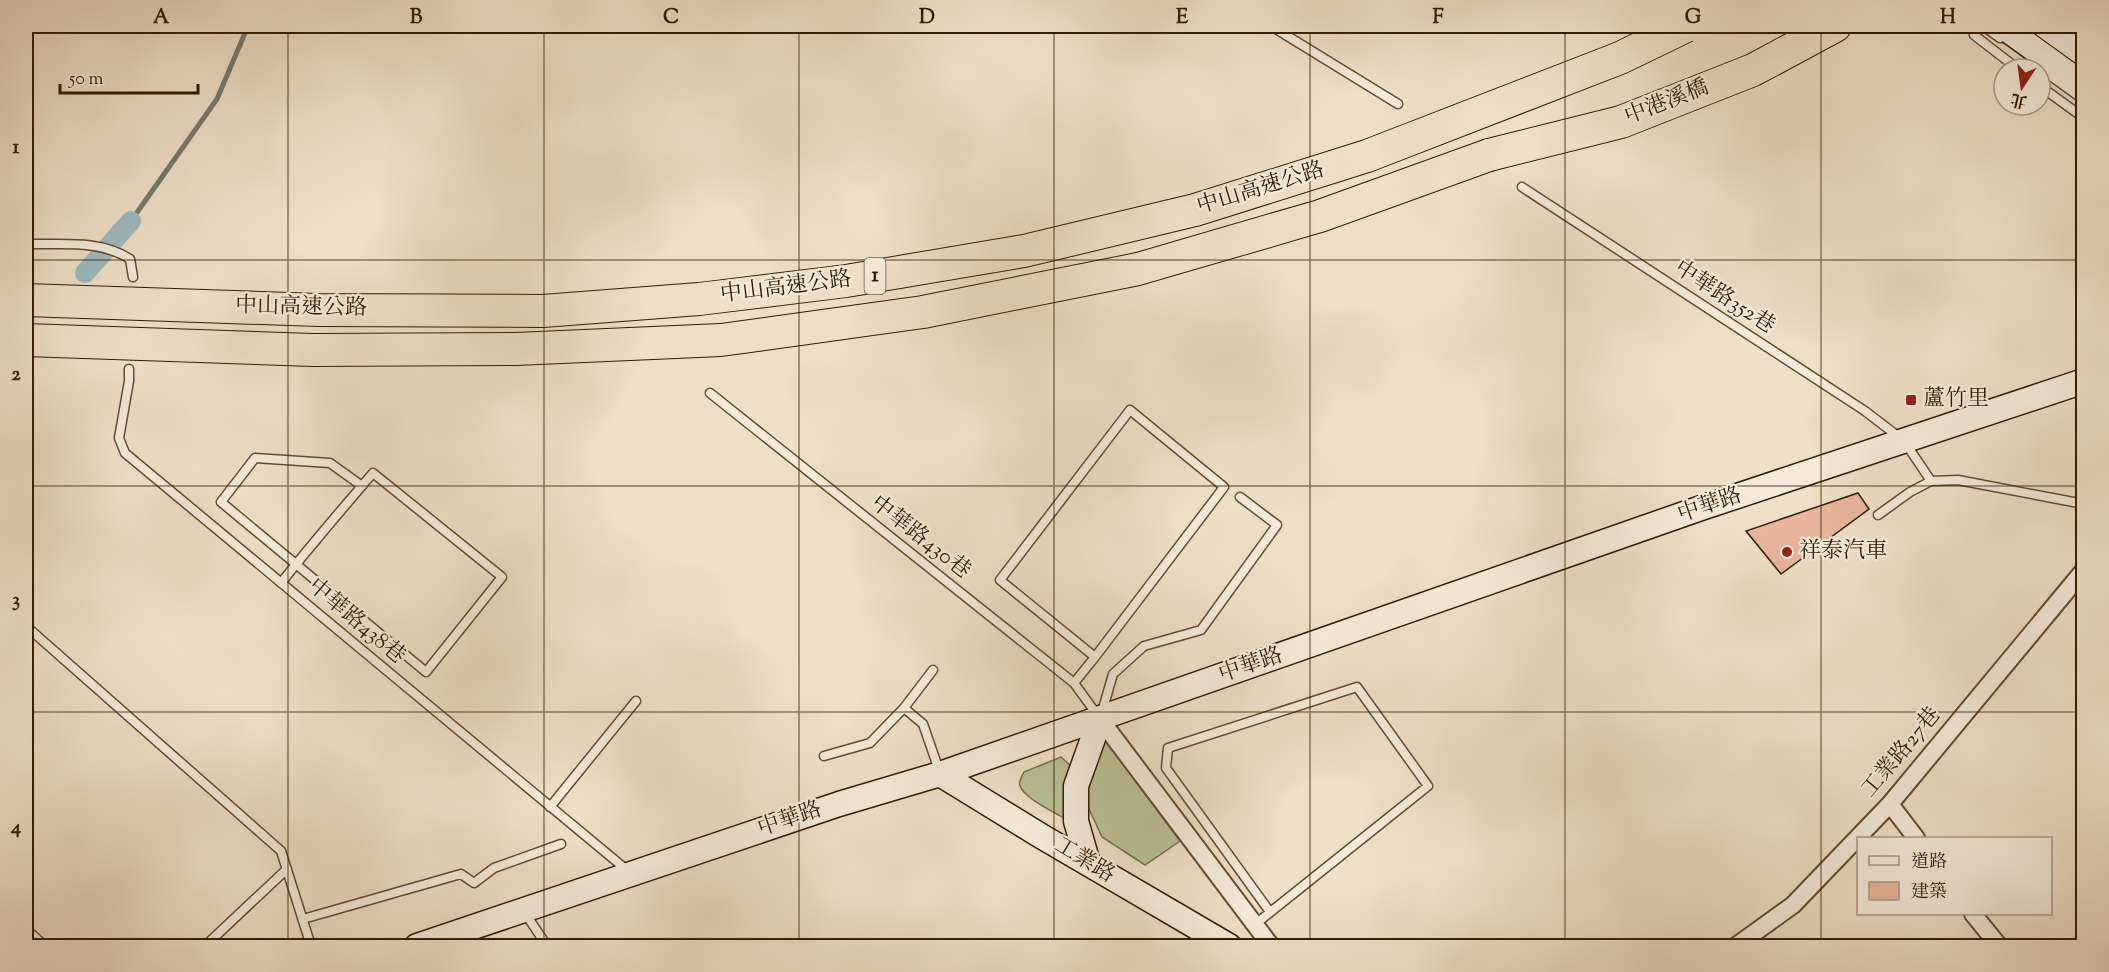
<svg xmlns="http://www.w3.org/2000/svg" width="2109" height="972" viewBox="0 0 2109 972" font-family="'Sorts Mill Goudy','Noto Serif TC',serif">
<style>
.grass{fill:#bac195;stroke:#766e4a;stroke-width:1.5}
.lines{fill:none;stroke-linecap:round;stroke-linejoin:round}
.stream{stroke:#737a73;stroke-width:5}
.canal{stroke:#9ebac0;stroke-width:20}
.building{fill:#e9b69c;stroke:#331b00;stroke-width:1.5}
.lane-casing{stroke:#624c32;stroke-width:11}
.street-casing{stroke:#624c32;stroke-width:20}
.secondary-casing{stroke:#331b00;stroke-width:27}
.highway-casing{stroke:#331b00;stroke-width:34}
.lane{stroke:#f4eadb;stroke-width:8}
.street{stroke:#f4eadb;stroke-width:16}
.secondary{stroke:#f4eadb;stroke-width:24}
.highway{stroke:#eedfc8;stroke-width:32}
.highway-bridge-casing{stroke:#331b00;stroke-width:34;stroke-linecap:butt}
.highway-bridge{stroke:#eedfc8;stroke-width:32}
.grid{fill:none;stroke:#331b00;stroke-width:1.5;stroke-opacity:0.55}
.poi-dot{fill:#8f2418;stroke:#f4eadb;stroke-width:2}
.labels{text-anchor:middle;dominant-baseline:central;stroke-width:4.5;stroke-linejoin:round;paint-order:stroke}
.shield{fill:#f4eadb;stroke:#6d5942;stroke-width:1.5}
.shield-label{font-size:21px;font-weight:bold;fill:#331b00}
.street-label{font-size:22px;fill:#331b00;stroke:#f4eadb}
.poi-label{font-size:22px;fill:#331b00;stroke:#f4eadb;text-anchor:start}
.neatline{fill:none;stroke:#331b00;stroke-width:2}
.grid-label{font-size:20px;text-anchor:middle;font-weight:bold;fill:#331b00}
</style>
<rect width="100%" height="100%" fill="#eedfc8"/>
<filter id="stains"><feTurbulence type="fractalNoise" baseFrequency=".00333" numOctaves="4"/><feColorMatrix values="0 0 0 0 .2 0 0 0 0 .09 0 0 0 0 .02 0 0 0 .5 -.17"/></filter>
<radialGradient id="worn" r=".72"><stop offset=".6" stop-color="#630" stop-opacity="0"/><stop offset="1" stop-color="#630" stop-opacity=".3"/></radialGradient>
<!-- grass -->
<path class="grass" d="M 1105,740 L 1180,841 L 1145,865 L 1102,837 L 1085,800 L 1088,772 Z
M 1061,757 L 1072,767 L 1064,818 C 1054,812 1024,798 1020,786 C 1018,782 1022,776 1024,772 Z"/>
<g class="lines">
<!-- stream -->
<path class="stream" d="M 131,221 L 217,99 L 248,26"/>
<!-- canal -->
<path class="canal" d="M 85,273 L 131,221"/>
</g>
<!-- building -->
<path class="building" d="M 1858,493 L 1869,509 L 1781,574 L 1746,531 Z"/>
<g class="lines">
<defs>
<path id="lane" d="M 1271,26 L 1398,104
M 1973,26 L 1974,35 L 2018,69
M 1983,26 L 2000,38
M 2075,26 L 2084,32
M 2041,69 L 2084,100
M 2040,86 L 2084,118
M 1522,187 L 1865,411 L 1904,441 L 1931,481 L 1958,480 L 2084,504
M 26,244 C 60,245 99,239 130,259 L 133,277
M 129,369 L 129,381 L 119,438 L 125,453 L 628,871
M 710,393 L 1074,683 L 1098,716
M 1878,515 L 1910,492 L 1931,481
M 281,583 C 311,545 342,509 373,473 L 502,577 L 426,672 L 221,502 L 255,458 L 330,463 L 362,486
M 26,626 L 281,851 L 311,946
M 933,670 L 904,708 L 923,724 L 940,773
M 1074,683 L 1095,657 L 1224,487 L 1130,410 L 1000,580 L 1095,657
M 1102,712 L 1113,674 L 1144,646 L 1201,630 L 1277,525 L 1240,497
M 824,756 L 870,743 L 904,708
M 550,807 L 636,701
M 525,913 L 547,946
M 303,919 L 461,874 L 474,883 L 494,868 L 561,844
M 1255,924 L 1263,918 L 1428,786 L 1357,687 L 1168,748 L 1166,768 L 1270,912
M 26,929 L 45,946
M 205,946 L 287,869"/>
<path id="street" d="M 1100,719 L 1271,946
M 1890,804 L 1916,838
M 1973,914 L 1999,946
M 1736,946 L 1793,905 L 1890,804 L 2084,570"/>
<path id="secondary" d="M 2002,26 L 2084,85
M 2045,26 L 2084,54
M 940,774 L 1041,836 L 1229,946
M 1088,863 L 1076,821 L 1076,786 L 1100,719
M 417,946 L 839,804 L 940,774 L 1704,507 L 2084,381"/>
<path id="highway" d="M 1489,155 L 1621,122 L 1753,70 L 1835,26"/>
</defs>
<!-- lane casing -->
<use href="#lane" class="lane-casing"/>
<!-- street casing -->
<use href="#street" class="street-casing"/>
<!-- secondary casing -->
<use href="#secondary" class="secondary-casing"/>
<!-- highway casing -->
<use href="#highway" class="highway-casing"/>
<!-- lane -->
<use href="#lane" class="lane"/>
<!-- street -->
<use href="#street" class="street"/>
<!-- secondary -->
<use href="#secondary" class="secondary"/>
<!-- highway -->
<use href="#highway" class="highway"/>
<defs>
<path id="highway-bridge" d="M 26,300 L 318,310 L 543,311 L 699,299 L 846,281 L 1024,251 L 1195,210 L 1367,156 L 1620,58 L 1686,26
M 26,340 L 313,350 L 516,349 L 721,340 L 923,312 L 1138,269 L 1320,216 L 1489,155"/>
</defs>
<!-- highway-bridge casing -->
<use href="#highway-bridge" class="highway-bridge-casing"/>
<!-- highway-bridge -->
<use href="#highway-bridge" class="highway-bridge"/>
</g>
<!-- grid -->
<path class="grid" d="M 288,26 L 288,946M 544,26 L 544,946M 799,26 L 799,946M 1054,26 L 1054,946M 1310,26 L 1310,946M 1565,26 L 1565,946M 1821,26 L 1821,946M 26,260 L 2084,260M 26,486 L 2084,486M 26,712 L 2084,712"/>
<!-- markers -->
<g class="poi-dot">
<rect x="1905" y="394" width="12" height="12" rx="3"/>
<circle cx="1787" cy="552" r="6"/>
</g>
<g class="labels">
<!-- shield labels -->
<rect class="shield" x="864.5" y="258" width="21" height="36" rx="4.5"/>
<g class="shield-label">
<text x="875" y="276">1</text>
</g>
<!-- street labels -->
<g class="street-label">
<text transform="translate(1667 103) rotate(-21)">中港溪橋</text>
<text transform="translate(1261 189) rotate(-17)">中山高速公路</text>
<text transform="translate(786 288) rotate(-7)">中山高速公路</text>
<text transform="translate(1724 298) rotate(33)">中華路352巷</text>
<text transform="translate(301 308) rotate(1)">中山高速公路</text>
<text transform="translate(1710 506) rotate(-19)">中華路</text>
<text transform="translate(920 538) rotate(38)">中華路430巷</text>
<text transform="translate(356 622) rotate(40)">中華路438巷</text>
<text transform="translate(1251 666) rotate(-19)">中華路</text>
<text transform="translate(1902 753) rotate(-50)">工業路27巷</text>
<text transform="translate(790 820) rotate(-19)">中華路</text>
<text transform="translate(1084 861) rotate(31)">工業路</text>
</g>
<!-- poi labels -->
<g class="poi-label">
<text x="1923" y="400">蘆竹里</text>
<text x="1799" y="552">祥泰汽車</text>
</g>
</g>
<!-- margin -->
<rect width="2109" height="972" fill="none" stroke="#eedfc8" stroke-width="66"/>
<!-- legend -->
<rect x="1857" y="837" width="195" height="78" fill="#f4eadb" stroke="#a79783" stroke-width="1.5"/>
<rect x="1869" y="856" width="30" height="9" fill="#f4eadb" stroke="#a79783" stroke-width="1.5"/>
<text x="1911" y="867" font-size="18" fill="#331b00">道路</text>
<rect x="1869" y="882" width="30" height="18" fill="#e9b69c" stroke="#a79783" stroke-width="1.5"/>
<text x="1911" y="897" font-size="18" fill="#331b00">建築</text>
<!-- north arrow -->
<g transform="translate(2022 87) rotate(193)"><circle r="28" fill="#f4eadb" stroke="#a79783" stroke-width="1.5"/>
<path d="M0-4.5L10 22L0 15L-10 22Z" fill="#8f2418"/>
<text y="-9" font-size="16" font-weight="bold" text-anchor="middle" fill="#331b00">北</text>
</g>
<!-- scale -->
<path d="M60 84v9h138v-9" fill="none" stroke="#331b00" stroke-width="3"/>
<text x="69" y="84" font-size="18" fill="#331b00" stroke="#f4eadb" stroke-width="4.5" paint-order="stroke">50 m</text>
<rect x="33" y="33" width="2043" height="906" class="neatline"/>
<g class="grid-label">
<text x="161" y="23">A</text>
<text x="416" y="23">B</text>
<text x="671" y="23">C</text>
<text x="927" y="23">D</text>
<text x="1182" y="23">E</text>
<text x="1438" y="23">F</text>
<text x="1693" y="23">G</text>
<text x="1948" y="23">H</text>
<text x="16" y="153">1</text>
<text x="16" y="380">2</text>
<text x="16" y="606">3</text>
<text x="16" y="833">4</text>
</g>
<rect width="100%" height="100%" filter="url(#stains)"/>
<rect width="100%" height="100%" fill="url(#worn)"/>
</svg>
